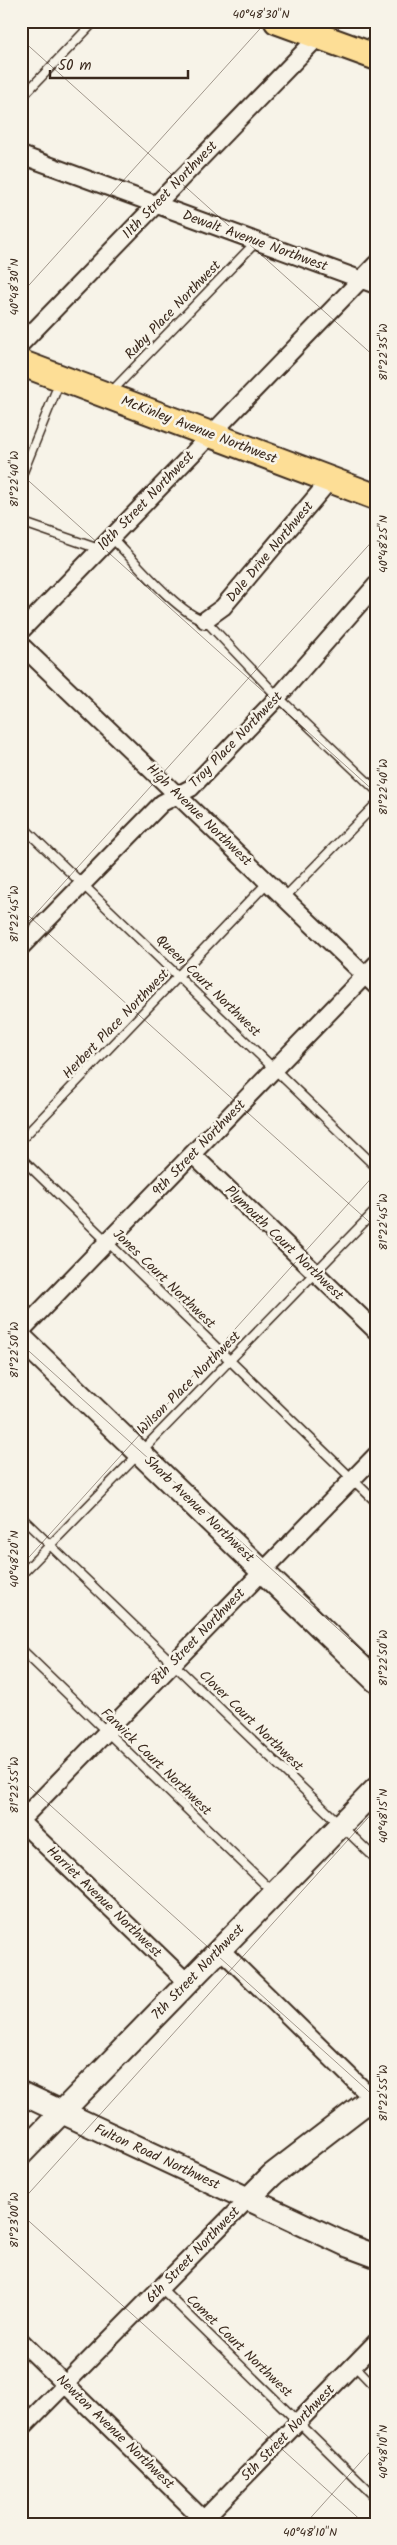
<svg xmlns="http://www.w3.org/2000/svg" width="397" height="2545" viewBox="0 0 397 2545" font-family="Kalam,sans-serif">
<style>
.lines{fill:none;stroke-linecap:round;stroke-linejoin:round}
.lane-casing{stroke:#3b2a1e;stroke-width:11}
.street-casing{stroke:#3b2a1e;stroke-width:20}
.secondary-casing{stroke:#3b2a1e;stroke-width:26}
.primary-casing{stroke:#3b2a1e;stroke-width:29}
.lane{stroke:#f7f3e8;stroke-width:8}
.street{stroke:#f7f3e8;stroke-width:16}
.secondary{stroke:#f7f3e8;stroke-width:22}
.primary{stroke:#fdde96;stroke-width:25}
.ticks{fill:none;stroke:#3b2a1e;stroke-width:1;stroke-opacity:0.45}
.labels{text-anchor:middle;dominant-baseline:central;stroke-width:5;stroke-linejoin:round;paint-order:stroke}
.street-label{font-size:14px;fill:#3b2a1e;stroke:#f7f3e8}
.neatline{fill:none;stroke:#3b2a1e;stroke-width:2}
.ticks-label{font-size:12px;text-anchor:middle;fill:#3b2a1e}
</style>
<rect width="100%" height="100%" fill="#f7f3e8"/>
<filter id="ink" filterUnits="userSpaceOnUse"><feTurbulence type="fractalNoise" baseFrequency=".02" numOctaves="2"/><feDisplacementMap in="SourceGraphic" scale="10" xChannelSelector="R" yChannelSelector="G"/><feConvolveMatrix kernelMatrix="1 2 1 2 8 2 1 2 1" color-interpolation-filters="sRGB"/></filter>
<g filter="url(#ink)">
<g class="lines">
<defs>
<path id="lane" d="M 21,98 L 95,21
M 111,392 L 257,241
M 21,477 L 60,381
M 21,522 L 99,549
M 111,537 C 131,557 181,617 205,620 L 278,697 L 376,790
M 21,825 L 376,1167
M 285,897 L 376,804
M 21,1140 L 269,881
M 21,1158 L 376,1502
M 21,1517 L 376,1859
M 21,1575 L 376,1210
M 21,1649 L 273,1892
M 161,2288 L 376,2498
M 354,2365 L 376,2388"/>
<path id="street" d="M 21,155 L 376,285
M 21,344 L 319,36
M 205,620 L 223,607 L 330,480
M 21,631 L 376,264
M 21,645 L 376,986
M 21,947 L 162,803 L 191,788 L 278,697 L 376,585
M 192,1154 L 376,1331
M 21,1331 L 376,964
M 21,1820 L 376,1455
M 21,1822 L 188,1983
M 220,1949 L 372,2098
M 21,2341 L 208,2524
M 21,2429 L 248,2199
M 199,2524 L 376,2342"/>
<path id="secondary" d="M 21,1338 L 376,1681
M 21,2093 L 349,2246 L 376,2256
M 21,2154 L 376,1789
M 248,2199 L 272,2175 L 376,2095"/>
<path id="primary" d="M 277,21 L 376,57
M 21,363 L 376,497"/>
</defs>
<!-- lane casing -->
<use href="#lane" class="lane-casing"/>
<!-- street casing -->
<use href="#street" class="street-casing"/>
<!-- secondary casing -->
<use href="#secondary" class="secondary-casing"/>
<!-- primary casing -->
<use href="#primary" class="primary-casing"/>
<!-- lane -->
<use href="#lane" class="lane"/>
<!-- street -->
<use href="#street" class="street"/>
<!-- secondary -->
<use href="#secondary" class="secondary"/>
<!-- primary -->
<use href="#primary" class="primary"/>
</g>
</g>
<!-- ticks -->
<path class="ticks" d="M 21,39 L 376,358M 21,294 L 267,21M 21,474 L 376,793M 21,909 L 376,1228M 21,930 L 376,537M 21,1344 L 376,1663M 21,1566 L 376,1173M 21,1779 L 376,2098M 21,2202 L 376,1809M 21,2214 L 365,2524M 305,2524 L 376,2445"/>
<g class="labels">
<!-- street labels -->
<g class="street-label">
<text transform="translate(170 190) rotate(-46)">11th Street Northwest</text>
<text transform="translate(255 241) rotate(20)">Dewalt Avenue Northwest</text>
<text transform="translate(173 310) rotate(-46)">Ruby Place Northwest</text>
<text transform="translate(199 430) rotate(21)">McKinley Avenue Northwest</text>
<text transform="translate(146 501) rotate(-46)">10th Street Northwest</text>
<text transform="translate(270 552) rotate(-50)">Dale Drive Northwest</text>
<text transform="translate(236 740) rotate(-46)">Troy Place Northwest</text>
<text transform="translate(199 815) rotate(44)">High Avenue Northwest</text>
<text transform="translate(208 986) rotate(44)">Queen Court Northwest</text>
<text transform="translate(116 1024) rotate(-46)">Herbert Place Northwest</text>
<text transform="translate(199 1148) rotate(-46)">9th Street Northwest</text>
<text transform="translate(284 1243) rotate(44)">Plymouth Court Northwest</text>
<text transform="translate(164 1279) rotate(44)">Jones Court Northwest</text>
<text transform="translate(189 1383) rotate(-45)">Wilson Place Northwest</text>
<text transform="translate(199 1509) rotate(44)">Shorb Avenue Northwest</text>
<text transform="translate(198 1637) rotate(-46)">8th Street Northwest</text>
<text transform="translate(251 1721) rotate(44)">Clover Court Northwest</text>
<text transform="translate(156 1762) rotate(44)">Farwick Court Northwest</text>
<text transform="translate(104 1902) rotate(44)">Harriet Avenue Northwest</text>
<text transform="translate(198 1972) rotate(-46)">7th Street Northwest</text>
<text transform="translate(157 2157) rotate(25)">Fulton Road Northwest</text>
<text transform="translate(193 2255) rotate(-46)">6th Street Northwest</text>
<text transform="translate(239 2346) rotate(44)">Comet Court Northwest</text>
<text transform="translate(115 2432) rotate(44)">Newton Avenue Northwest</text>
<text transform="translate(288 2433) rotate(-46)">5th Street Northwest</text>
</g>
</g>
<!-- margin -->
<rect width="397" height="2545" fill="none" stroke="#f7f3e8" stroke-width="55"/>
<!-- scale -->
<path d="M50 70v8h138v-8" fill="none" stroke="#3b2a1e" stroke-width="2.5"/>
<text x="58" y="70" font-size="15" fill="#3b2a1e" stroke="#f7f3e8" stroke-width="4" paint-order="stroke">50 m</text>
<rect x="28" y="28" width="342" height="2490" class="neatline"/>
<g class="ticks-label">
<text x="261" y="18">40°48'30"N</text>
<text transform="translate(14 287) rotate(-90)" y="4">40°48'30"N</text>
<text transform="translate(383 352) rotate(-90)" y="4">81°22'35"W</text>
<text transform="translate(14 479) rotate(-90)" y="4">81°22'40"W</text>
<text transform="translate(383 544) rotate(-90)" y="4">40°48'25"N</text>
<text transform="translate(383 787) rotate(-90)" y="4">81°22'40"W</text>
<text transform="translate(14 914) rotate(-90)" y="4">81°22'45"W</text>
<text transform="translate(383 1222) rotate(-90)" y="4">81°22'45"W</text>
<text transform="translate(14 1350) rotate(-90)" y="4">81°22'50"W</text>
<text transform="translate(14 1559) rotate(-90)" y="4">40°48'20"N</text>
<text transform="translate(383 1658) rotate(-90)" y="4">81°22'50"W</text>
<text transform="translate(14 1785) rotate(-90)" y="4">81°22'55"W</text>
<text transform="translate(383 1816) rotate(-90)" y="4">40°48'15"N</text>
<text transform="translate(383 2093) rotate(-90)" y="4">81°22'55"W</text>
<text transform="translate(14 2220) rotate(-90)" y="4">81°23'00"W</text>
<text transform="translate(383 2452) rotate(-90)" y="4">40°48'10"N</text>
<text x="310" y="2536">40°48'10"N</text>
</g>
</svg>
